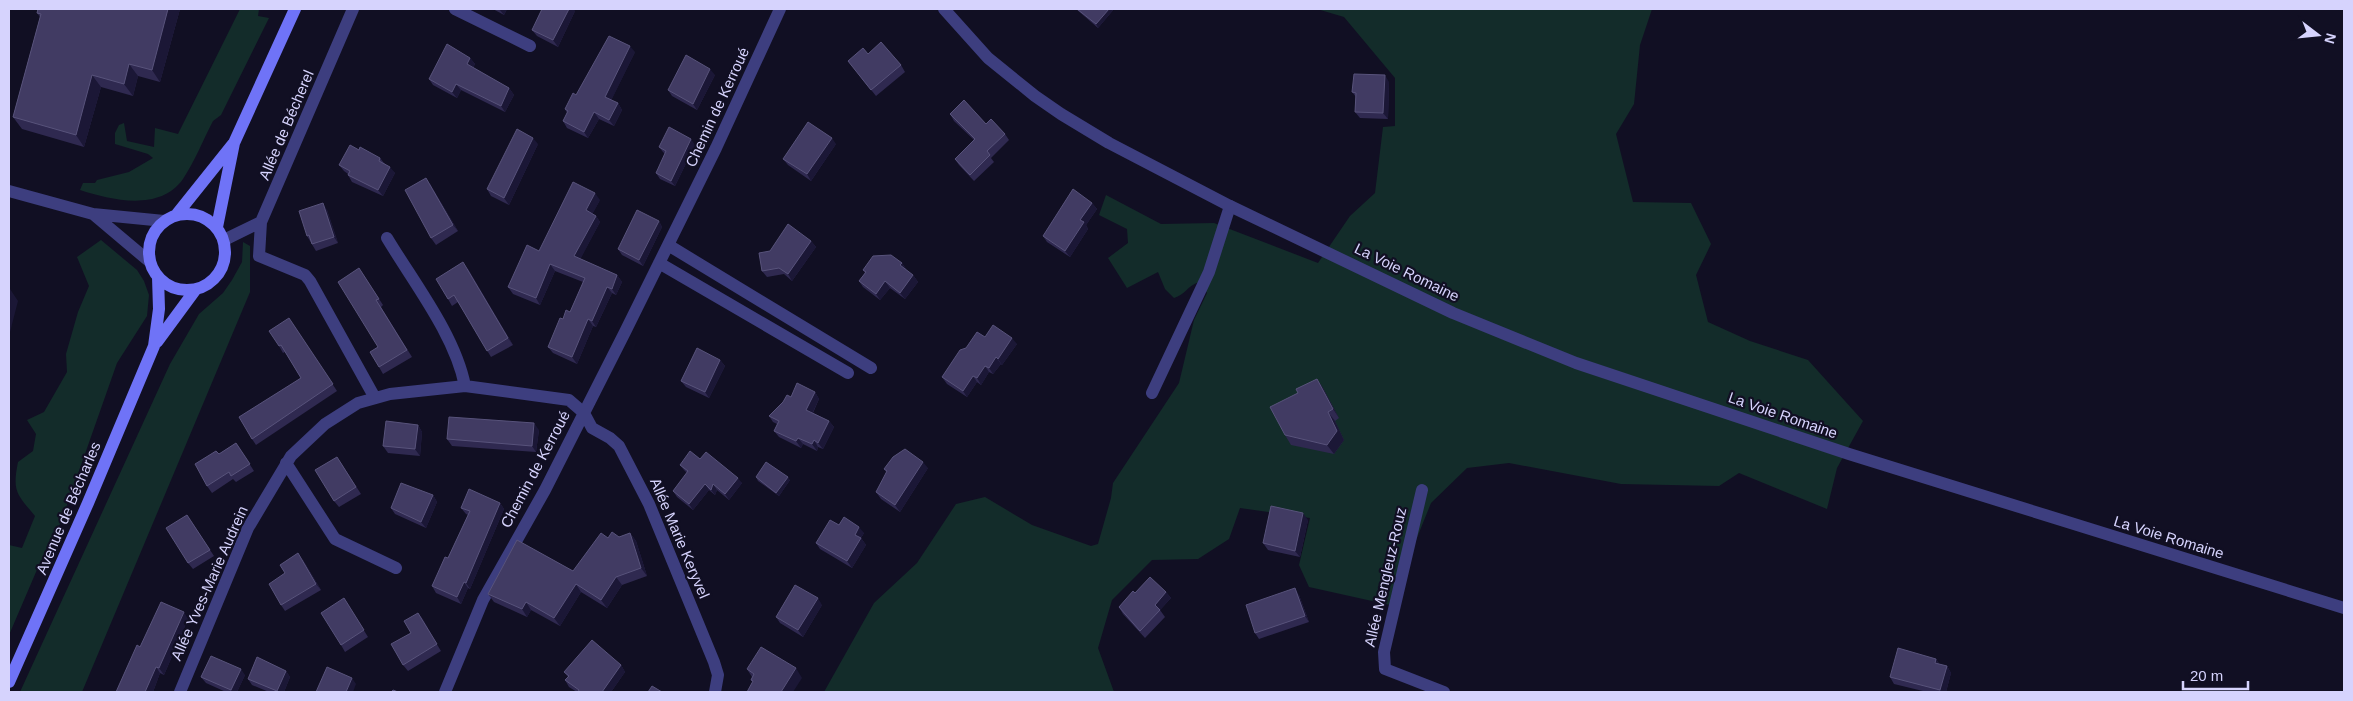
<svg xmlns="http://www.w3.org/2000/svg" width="2353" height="701" viewBox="0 0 2353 701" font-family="Helvetica,sans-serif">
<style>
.green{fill:#132c2a}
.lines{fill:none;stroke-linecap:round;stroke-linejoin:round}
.minor{stroke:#3d3e7f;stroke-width:12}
.tertiary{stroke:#3d3e7f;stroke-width:12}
.secondary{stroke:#6f73f7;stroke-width:12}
.wall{fill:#2f2950}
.shaded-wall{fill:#1b1736}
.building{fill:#413b63;stroke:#58537b}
.labels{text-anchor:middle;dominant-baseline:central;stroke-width:4.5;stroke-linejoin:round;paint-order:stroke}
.street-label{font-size:15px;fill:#d6d3fd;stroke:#110f23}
</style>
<rect width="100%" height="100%" fill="#110f23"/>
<!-- green -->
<path class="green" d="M 240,9 L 259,9 L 258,16 L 269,18 L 221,115 L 213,121 C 203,140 195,161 183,179 C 160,212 111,200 80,190 L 83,183 L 95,183 L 97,180 L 129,172 L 153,158 L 148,154 L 115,144 L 115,133 L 119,125 L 124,123 L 127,141 L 154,147 L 155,128 L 178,134 Z
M 1317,9 L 1652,9 L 1640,45 L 1634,104 L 1616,134 L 1633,202 L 1691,203 L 1711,244 L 1696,275 L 1708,322 L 1750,341 L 1808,360 L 1863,421 L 1837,468 L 1827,509 L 1739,473 L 1719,486 L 1621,484 L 1509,463 L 1467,468 L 1431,503 L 1390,605 L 1309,587 L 1299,565 L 1310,518 L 1240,508 L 1229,539 L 1198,559 L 1152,560 L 1112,600 L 1098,648 L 1114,692 L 824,692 L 874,603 L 917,563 L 956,504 L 985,497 L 1032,525 L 1091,546 L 1098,544 L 1111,498 L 1113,483 L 1179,383 L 1194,320 L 1207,293 L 1199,282 C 1187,286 1185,295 1174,298 L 1165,289 L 1158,272 L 1127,288 L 1108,258 L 1128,243 L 1127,229 L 1099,215 L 1106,195 L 1161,224 L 1214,223 L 1318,263 L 1350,216 L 1375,193 L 1383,127 L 1395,126 L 1395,78 L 1344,17 Z
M 101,240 L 137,270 L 144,281 L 149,295 L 147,316 L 117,363 L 61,522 L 39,565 L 9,635 L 9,545 L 22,548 L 35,516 C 17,494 12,492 18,462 L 33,451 L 36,434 L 27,420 L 44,412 L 67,372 L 66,354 L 78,312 L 89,286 L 77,257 Z
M 243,242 L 250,246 L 250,292 L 82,692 L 20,692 L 170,364 L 199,314 L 223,293 L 232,280 L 242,262 Z"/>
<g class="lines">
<!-- minor -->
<path class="minor" d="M 353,9 L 261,222 L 259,256 L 305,275 L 310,281 L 375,398
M 455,9 L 530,46
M 9,191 L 93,214 L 164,221
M 93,214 L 150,262
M 387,238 C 414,283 455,335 465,386
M 224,240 L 261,222
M 668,245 L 871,368
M 659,263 L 848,373
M 1152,393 L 1209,272 L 1230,206
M 286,463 L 335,539 L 396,568
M 1422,490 L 1384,652 L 1385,669 L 1444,692
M 180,692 L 248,528 L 291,456 L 325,424 L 358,403 L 390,394 L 465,386 L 569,400 L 584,413 L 592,428 L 610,438 L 619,446 L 649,504 L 714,662 L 718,675 L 715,692
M 445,692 L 483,600 L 545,490 L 625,332 L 716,148 L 780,9"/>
<!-- tertiary -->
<path class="tertiary" d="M 944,9 L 988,58 L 1035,96 L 1061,114 L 1109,143 L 1230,206 L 1453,313 L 1576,363 L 1849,454 L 2344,608"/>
<!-- secondary -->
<path class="secondary" d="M149 252a38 38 0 1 1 76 0a38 38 0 1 1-76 0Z
M 177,214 L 233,144
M 217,227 L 234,143 L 295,9
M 157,342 L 196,289
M 9,682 L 88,503 L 154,346 L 159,309 L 158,277"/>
</g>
<!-- wall -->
<path class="wall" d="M 180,9 L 160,82 L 138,76 L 133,96 L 101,87 L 84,147 L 22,129 L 13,117 L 40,17 L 37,13 Z
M 493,9 L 507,9 L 504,15 Z
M 1076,9 L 1114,9 L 1098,28 Z
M 575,11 L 558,47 L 537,36 L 532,30 Z
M 635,52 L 611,100 L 618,103 L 622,110 L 614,126 L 599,119 L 588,138 L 567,128 L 563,121 L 567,113 L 565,109 L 576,95 Z
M 868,54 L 901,65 L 905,72 L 876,96 L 848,61 Z
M 470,58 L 475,64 L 473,68 L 509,88 L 514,95 L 505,112 L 461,90 L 457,98 L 433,85 L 429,79 Z
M 715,75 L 697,110 L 672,96 L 668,90 Z
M 1389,82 L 1388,119 L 1360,118 L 1355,112 L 1356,97 L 1352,92 Z
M 950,114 L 986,124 L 1005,134 L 1009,140 L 991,158 L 994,162 L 974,181 L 959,165 L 955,159 L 974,140 L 954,121 Z
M 538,144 L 509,205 L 491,196 L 487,189 Z
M 836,144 L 811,181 L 788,165 L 783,159 Z
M 695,145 L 675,186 L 660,179 L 656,173 L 665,154 L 663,152 L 659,147 Z
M 359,150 L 380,158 L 384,163 L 395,173 L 383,196 L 352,182 L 348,175 L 348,174 L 344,171 L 339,165 Z
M 430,184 L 458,231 L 436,245 L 431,238 Z
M 600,200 L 592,214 L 596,216 L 600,222 L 580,259 L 617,275 L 622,282 L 616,295 L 612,293 L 596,327 L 593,326 L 577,364 L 553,353 L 548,347 L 563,319 L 570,312 L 583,282 L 555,271 L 540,305 L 513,294 L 508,287 L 539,251 Z
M 1092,203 L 1097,209 L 1086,225 L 1088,229 L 1070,257 L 1047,242 L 1043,236 Z
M 327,210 L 338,243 L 316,251 L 307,236 Z
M 659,221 L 662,227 L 643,266 L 622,255 L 618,249 Z
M 811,241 L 816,247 L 792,281 L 784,274 L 767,277 L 762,271 L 770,251 Z
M 902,263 L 906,269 L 906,270 L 913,275 L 918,282 L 905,299 L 890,288 L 880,300 L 863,287 L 859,281 L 865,273 L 863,270 Z
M 359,268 L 383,305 L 381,307 L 412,357 L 383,374 L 379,367 L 378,347 Z
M 468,269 L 513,345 L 491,357 L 458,302 L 452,306 L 448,299 Z
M 289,318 L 337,391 L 256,445 L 252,439 L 301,378 L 285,352 L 283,353 L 279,346 Z
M 985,337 L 1017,344 L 1002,365 L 1001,364 L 993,374 L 989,372 L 981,385 L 977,382 L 967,397 L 947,384 L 942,377 L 966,348 Z
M 720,360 L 725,366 L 709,398 L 686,387 L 681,381 Z
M 1317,379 L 1323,388 L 1339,418 L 1335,421 L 1344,440 L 1334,454 L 1291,445 L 1285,435 Z
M 815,392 L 819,399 L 813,413 L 829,421 L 834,427 L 823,449 L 818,447 L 817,451 L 803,444 L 801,448 L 779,437 L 774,431 L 777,424 L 773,422 L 769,416 L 791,397 Z
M 418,425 L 422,432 L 420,456 L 388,453 L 383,446 Z
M 539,430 L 536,452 L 452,446 L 447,439 Z
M 236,443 L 254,471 L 236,482 L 233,479 L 212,493 L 207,486 L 219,454 Z
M 700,459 L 742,483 L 729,500 L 717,490 L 715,495 L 709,490 L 693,510 L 677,497 L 673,491 L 687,473 L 684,470 L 680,465 Z
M 341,463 L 361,494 L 339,507 L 334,501 Z
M 928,468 L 900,512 L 881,499 L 876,492 L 887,473 L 884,469 Z
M 756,477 L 790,480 L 779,496 L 758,481 Z
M 433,495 L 437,502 L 426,528 L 395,514 L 391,508 Z
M 500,503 L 504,509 L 470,589 L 468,588 L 461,604 L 436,593 L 432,586 L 448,558 L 468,515 L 466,514 L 461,508 Z
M 187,515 L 214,556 L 193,569 L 188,563 Z
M 1308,520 L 1300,557 L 1268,550 L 1263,543 Z
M 839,525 L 864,533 L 861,538 L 866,545 L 852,568 L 820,549 L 816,543 Z
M 630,533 L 636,541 L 647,576 L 622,585 L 607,608 L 581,592 L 560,626 L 531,610 L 527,617 L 494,602 L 488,594 L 573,571 L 608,538 L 619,537 Z
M 303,560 L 321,590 L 285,611 L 281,605 L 285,573 Z
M 1166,592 L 1171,598 L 1160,610 L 1165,617 L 1145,638 L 1123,614 L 1119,607 L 1135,593 Z
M 1299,595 L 1309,622 L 1259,639 L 1255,633 Z
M 344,598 L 368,637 L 345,652 L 341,645 Z
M 822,605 L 803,637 L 780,623 L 776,617 Z
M 418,613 L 441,651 L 408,671 L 403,665 L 411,633 Z
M 188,619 L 164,675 L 160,673 L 153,692 L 116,692 L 140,647 Z
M 1936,659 L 1940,665 L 1947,666 L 1951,673 L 1946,692 L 1927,692 L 1894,684 L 1890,677 Z
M 621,665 L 625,672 L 611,692 L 577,692 L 569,687 L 565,680 L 568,677 L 564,672 Z
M 747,669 L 802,678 L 753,682 L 751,680 L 752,677 Z
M 286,671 L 290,677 L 284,692 L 269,692 L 252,685 L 248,679 Z
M 245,675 L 237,692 L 226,692 L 206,683 L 201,677 Z"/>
<!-- shaded-wall -->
<path class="shaded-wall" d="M 168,9 L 180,9 L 160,82 L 152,70 Z
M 499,9 L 507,9 L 504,15 Z
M 569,9 L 574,9 L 575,11 L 558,47 L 553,40 Z
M 1109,9 L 1114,9 L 1098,28 L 1096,24 Z
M 630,46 L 635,52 L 610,103 L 605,97 Z
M 470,58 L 475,64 L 471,71 L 467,64 Z
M 129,64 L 138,76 L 133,96 L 124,84 Z
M 710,69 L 715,75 L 697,110 L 693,104 Z
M 92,75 L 101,87 L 84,147 L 76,135 Z
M 1385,75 L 1389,82 L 1388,119 L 1383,113 Z
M 456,84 L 461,90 L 457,98 L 452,92 Z
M 509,88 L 514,95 L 505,112 L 501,106 Z
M 618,103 L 622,110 L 614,126 L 609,120 Z
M 594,112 L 599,119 L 588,138 L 584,132 Z
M 533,138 L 538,144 L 509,205 L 504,198 Z
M 832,138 L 836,144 L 811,181 L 807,174 Z
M 691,139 L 695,145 L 675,186 L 671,181 Z
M 390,167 L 395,173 L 383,196 L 378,190 Z
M 426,178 L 430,184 L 458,231 L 453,225 Z
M 595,193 L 600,200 L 591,217 L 586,210 Z
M 323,203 L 327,210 L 338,243 L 334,237 Z
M 1092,203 L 1097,209 L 1086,225 L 1088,229 L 1070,257 L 1065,251 L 1080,220 Z
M 596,216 L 600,222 L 579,262 L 574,256 Z
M 659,221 L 662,227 L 643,266 L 639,260 Z
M 811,241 L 816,247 L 792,281 L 788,274 Z
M 463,262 L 468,269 L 513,345 L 508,338 Z
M 902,263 L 906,269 L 905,272 L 900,265 Z
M 550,264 L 555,271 L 540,305 L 536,298 Z
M 617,275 L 622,282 L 616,295 L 612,289 Z
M 913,275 L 918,282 L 905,299 L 900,293 Z
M 885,281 L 890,288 L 880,300 L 876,294 Z
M 607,287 L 612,293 L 596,327 L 592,321 Z
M 10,289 L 18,301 L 9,336 L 9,293 Z
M 588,319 L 593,326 L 577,364 L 572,357 Z
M 1012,338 L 1017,344 L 1002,365 L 998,359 Z
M 996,357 L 1001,364 L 993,374 L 989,368 Z
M 720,360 L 725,366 L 709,398 L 705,392 Z
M 985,366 L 989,372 L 981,385 L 977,378 Z
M 973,376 L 977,382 L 967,397 L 963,391 Z
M 1317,379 L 1323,388 L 1339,418 L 1333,409 Z
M 815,392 L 819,399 L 811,416 L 806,410 Z
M 1328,412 L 1335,421 L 1344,440 L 1334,454 L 1327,445 Z
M 829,421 L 834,427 L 823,449 L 818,443 Z
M 534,423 L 539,430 L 536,452 L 532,446 Z
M 418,425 L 422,432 L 420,456 L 415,449 Z
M 798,438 L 803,444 L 801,448 L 796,441 Z
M 814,440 L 818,447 L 817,451 L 812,444 Z
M 923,462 L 928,468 L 900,512 L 895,505 Z
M 788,477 L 790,480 L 779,496 L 776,493 Z
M 738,478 L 742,483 L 729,500 L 725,494 Z
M 705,484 L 709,490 L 693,510 L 689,504 Z
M 713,484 L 717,490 L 715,495 L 711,490 Z
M 433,495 L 437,502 L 426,528 L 421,522 Z
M 500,503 L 504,509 L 470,589 L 466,583 Z
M 1303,513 L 1308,520 L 1300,557 L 1295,551 Z
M 859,527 L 864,533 L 859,541 L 855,535 Z
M 630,533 L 636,541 L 647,576 L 641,568 Z
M 861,538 L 866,545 L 852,568 L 847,561 Z
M 298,553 L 303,560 L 321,590 L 316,584 Z
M 616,577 L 622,585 L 607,608 L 601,600 Z
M 464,582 L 468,588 L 461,604 L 457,597 Z
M 576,584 L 581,592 L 560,626 L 554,618 Z
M 1295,588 L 1299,595 L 1309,622 L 1305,616 Z
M 1166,592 L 1171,598 L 1159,611 L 1155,605 Z
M 818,598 L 822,605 L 803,637 L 798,630 Z
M 526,602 L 531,610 L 527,617 L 522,609 Z
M 184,612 L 188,619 L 164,675 L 159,668 Z
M 418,613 L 423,619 L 441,651 L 437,644 Z
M 1936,659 L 1940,665 L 1935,663 Z
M 621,665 L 625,672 L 611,692 L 602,692 Z
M 1947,666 L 1951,673 L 1946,692 L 1942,692 L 1940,690 Z
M 156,667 L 160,673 L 153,692 L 145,692 Z
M 796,668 L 802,678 L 793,692 L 781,692 Z
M 241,669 L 245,675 L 237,692 L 233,692 L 231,690 Z
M 286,671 L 290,677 L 284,692 L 278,692 L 277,691 Z
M 352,678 L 356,684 L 353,692 L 346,692 Z"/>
<!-- building -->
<path class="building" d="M 38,9 L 168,9 L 152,70 L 129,64 L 124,84 L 92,75 L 76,135 L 13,117 L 41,14 L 37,13 Z
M 542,9 L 569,9 L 553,40 L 532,30 Z
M 1077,9 L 1109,9 L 1096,24 Z
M 609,36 L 630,46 L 605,97 L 618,103 L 609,120 L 594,112 L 584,132 L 563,121 L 568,111 L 565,109 L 573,93 L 576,95 Z
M 881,42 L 901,65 L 871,90 L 848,61 L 863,48 L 868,54 Z
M 447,44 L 470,58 L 467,64 L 509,88 L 501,106 L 456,84 L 452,92 L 429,79 Z
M 686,55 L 710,69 L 693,104 L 668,90 Z
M 1354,74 L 1385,75 L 1383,113 L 1355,112 L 1356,93 L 1352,92 Z
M 964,100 L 986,124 L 991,119 L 1005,134 L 987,151 L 990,155 L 970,175 L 955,159 L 975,139 L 950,114 Z
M 808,122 L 832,138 L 807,174 L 783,159 Z
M 669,127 L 691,139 L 671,181 L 656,173 L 666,151 L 659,147 Z
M 517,129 L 533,138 L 504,198 L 487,189 Z
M 350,145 L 359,150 L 360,147 L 380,158 L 379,161 L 390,167 L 378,190 L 348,175 L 350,171 L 339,165 Z
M 426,178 L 453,225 L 431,238 L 405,190 Z
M 573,182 L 595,193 L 586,210 L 596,216 L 574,256 L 617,275 L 612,289 L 607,287 L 592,321 L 588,319 L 572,357 L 548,347 L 560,318 L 563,319 L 566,310 L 570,312 L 585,278 L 550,264 L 536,298 L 508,287 L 527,245 L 539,251 Z
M 1073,189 L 1092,203 L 1080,220 L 1084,222 L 1065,251 L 1043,236 Z
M 323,203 L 334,237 L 312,244 L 309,235 L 307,236 L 299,211 Z
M 637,210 L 659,221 L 639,260 L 618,249 Z
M 788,224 L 811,241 L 788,274 L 779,268 L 762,271 L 759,253 L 770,251 Z
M 891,255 L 902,263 L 900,265 L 913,275 L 900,293 L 885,281 L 876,294 L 859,281 L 866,272 L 863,270 L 873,256 Z
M 463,262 L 508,338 L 487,351 L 454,295 L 448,299 L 436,279 Z
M 359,268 L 379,299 L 376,300 L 407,350 L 379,367 L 370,352 L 378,347 L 338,282 Z
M 289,318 L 333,384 L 252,439 L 239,417 L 301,378 L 281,345 L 279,346 L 269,331 Z
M 993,325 L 1012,338 L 998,359 L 996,357 L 989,368 L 985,366 L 977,378 L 973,376 L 963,391 L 942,377 L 960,350 L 966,348 L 977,332 L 985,337 Z
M 697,348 L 720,360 L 705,392 L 681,381 Z
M 1317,379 L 1333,409 L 1328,412 L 1337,431 L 1327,445 L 1285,435 L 1270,407 L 1298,393 L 1296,389 Z
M 797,383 L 815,392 L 806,410 L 829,421 L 818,443 L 814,440 L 812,444 L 798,438 L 796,441 L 774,431 L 779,421 L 769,416 L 783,402 L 787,395 L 791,397 Z
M 449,417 L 534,423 L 532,446 L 447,439 Z
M 386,421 L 418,425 L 415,449 L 383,446 Z
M 236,443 L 250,464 L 231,476 L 229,472 L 207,486 L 195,464 L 216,451 L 219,454 Z
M 905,449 L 923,462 L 895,505 L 876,492 L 887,471 L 884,469 L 893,457 Z
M 690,451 L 700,459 L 706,452 L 738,478 L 725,494 L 713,484 L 711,490 L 705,484 L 689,504 L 673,491 L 688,471 L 680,465 Z
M 337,457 L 356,487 L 334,501 L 315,470 Z
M 766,462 L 788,477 L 776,493 L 756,477 Z
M 401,483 L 433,495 L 421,522 L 391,508 Z
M 469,489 L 500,503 L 466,583 L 464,582 L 457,597 L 432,586 L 445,557 L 448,558 L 470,511 L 461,508 Z
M 1271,506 L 1303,513 L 1295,551 L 1263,543 Z
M 187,515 L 210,550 L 188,563 L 166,528 Z
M 844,517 L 859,527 L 855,535 L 861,538 L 847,561 L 816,543 L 830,520 L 839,525 Z
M 612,532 L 619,537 L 630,533 L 641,568 L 616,577 L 601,600 L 576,584 L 554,618 L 526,602 L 522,609 L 488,594 L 517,540 L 573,571 L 601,533 L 608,538 Z
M 298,553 L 316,584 L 281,605 L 269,584 L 285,573 L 280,565 Z
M 1150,577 L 1166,592 L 1155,605 L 1160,610 L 1140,631 L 1119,607 L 1133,591 L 1135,593 Z
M 795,585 L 818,598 L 798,630 L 776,617 Z
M 1295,588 L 1305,616 L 1255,633 L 1246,605 Z
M 344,598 L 364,630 L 341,645 L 321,613 Z
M 161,602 L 184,612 L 159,668 L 156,667 L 145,692 L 116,692 L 137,645 L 140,647 Z
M 418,613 L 437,644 L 403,665 L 391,644 L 411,633 L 404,621 Z
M 592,640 L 621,665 L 602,692 L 578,692 L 579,690 L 565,680 L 569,676 L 564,672 Z
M 761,647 L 796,668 L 781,692 L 747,692 L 753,681 L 751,680 L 754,674 L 747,669 Z
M 1898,648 L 1936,659 L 1935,663 L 1947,666 L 1940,690 L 1890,677 Z
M 211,656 L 241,669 L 231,690 L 201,677 Z
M 257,657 L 286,671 L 277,691 L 248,679 Z
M 327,667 L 352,678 L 346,692 L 316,692 Z
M 652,686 L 662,692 L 648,692 Z
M 393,690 L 398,692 L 391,692 Z"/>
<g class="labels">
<!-- street labels -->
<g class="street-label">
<text transform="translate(717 107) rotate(-65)">Chemin de Kerroué</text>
<text transform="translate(286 125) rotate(-67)">Allée de Bécherel</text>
<text transform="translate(1407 272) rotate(26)">La Voie Romaine</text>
<text transform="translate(1783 415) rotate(19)">La Voie Romaine</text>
<text transform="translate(535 469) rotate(-62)">Chemin de Kerroué</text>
<text transform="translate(68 508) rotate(-67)">Avenue de Bécharles</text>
<text transform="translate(2169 537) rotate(17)">La Voie Romaine</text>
<text transform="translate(680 538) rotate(67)">Allée Marie Keryvel</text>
<text transform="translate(1385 577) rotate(-77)">Allée Mengleuz-Rouz</text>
<text transform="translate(209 583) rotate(-66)">Allée Yves-Marie Audrein</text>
</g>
</g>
<!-- border -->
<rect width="2353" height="701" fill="none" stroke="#d6d3fd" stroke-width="20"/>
<!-- north arrow -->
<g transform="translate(2318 35) rotate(106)" stroke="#110f23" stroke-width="4" paint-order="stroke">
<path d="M0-4L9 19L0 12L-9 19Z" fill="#d6d3fd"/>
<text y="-8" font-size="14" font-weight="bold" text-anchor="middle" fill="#d6d3fd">N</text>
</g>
<!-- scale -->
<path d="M2183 681v8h65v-8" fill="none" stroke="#d6d3fd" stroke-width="2.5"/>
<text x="2190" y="681" font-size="15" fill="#d6d3fd" stroke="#110f23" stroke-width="4" paint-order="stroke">20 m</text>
</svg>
